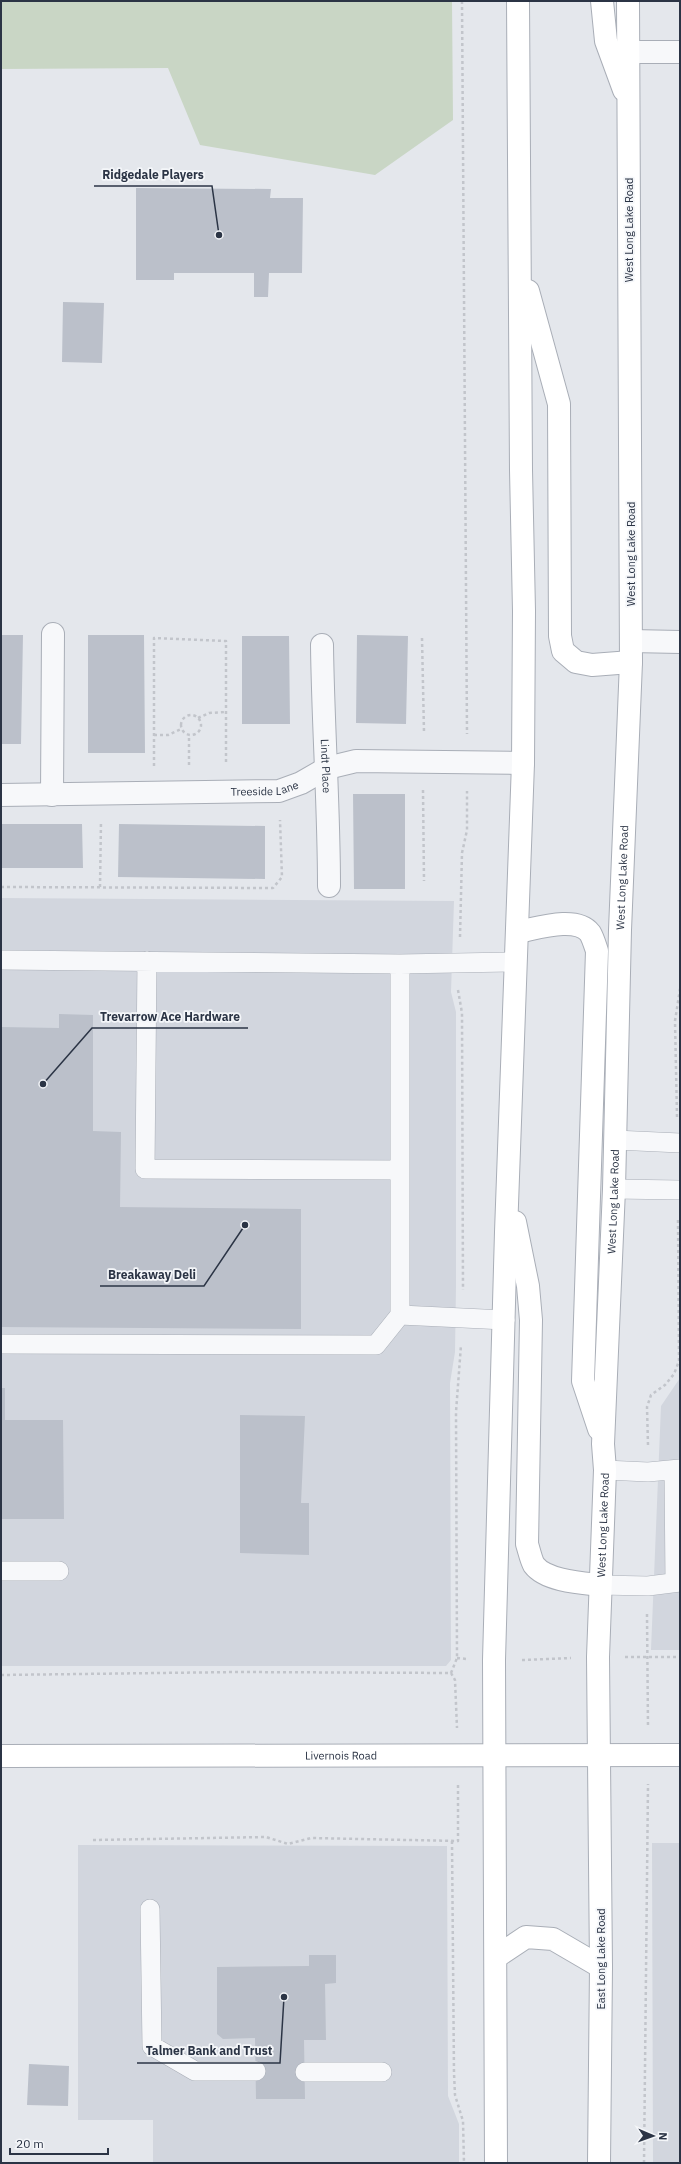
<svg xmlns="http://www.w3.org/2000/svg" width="681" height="2164" viewBox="0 0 681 2164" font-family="'IBM Plex Sans',sans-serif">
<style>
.built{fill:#d2d6de}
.green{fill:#c9d6c5}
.building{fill:#bbc0ca}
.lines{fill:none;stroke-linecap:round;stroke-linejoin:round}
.service-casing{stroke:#a9aeb7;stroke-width:20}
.minor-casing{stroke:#a9aeb7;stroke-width:24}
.secondary-casing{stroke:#a9aeb7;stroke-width:24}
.path{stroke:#c2c5cb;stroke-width:2.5;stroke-dasharray:3 3;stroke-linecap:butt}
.service{stroke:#f7f8fa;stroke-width:19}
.minor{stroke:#f7f8fa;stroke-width:22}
.secondary{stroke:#fff;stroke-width:22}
.labels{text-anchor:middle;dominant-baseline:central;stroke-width:3.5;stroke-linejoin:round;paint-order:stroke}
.street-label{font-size:11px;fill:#2b3445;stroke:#f4f6f9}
.leader{fill:none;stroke:#2b3445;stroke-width:1.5}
.callout-dot{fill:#2b3445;stroke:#f4f6f9;stroke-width:1.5}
.callout-label{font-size:12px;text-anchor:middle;font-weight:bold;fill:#2b3445;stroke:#f4f6f9;stroke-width:3.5;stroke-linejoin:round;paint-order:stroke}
</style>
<rect width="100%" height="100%" fill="#e4e7ec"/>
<!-- built -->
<path class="built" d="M 1,898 L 454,901 L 451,992 L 456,1012 L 456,1286 L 455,1352 L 450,1383 L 451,1649 L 451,1660 L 446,1666 L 1,1666 Z
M 680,1378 L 680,1650 L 651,1650 L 661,1406 Z
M 652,1843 L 680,1843 L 680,2163 L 653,2163 Z
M 78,1845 L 447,1846 L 448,2096 L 459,2124 L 459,2163 L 153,2163 L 153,2120 L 78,2120 Z"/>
<!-- green -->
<path class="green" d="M 1,1 L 452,1 L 453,120 L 375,175 L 200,145 L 168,68 L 1,69 Z"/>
<!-- building -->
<path class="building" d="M 136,188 L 271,189 L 270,198 L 303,198 L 302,273 L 269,273 L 268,297 L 254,297 L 254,273 L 174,273 L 174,280 L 136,280 Z
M 63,302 L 104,303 L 102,363 L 62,362 Z
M 1,635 L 23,635 L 21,744 L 1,744 Z
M 88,635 L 144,635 L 145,753 L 88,753 Z
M 357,635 L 408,636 L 406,724 L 356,723 Z
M 242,636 L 289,636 L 290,724 L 242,724 Z
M 353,794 L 405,794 L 405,889 L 354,889 Z
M 1,824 L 82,824 L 83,868 L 1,868 Z
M 119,824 L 265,826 L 265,879 L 118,877 Z
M 59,1014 L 93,1015 L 93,1131 L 121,1132 L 120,1207 L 301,1209 L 301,1329 L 1,1327 L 1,1027 L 59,1028 Z
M 1,1388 L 5,1388 L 5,1420 L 63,1420 L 64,1519 L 1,1519 Z
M 240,1415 L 305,1416 L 301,1503 L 309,1503 L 309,1555 L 240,1553 Z
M 309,1955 L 336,1955 L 336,1983 L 325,1984 L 326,2040 L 304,2040 L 305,2099 L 256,2099 L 255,2038 L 223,2039 L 217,2034 L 217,1967 L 309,1966 Z
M 29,2064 L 69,2066 L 68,2106 L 27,2105 Z"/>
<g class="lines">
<defs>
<path id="service" d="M 1,960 L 400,964 L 516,962
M 147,961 L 145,1169 L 400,1170
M 615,1140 L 680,1143
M 614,1189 L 680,1190
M 400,1315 L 400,964
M 1,1344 L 376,1345 L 400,1315 L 505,1320
M 605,1470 L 648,1472 L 680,1469
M 674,1470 L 675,1582
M 1,1571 L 59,1571
M 600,1585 L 648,1586 L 680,1582
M 150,1909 L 152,2046 L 195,2071 L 256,2071
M 305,2072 L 382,2072"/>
<g id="minor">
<path d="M 629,52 L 680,52"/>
<path d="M 631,641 L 680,642"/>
<path id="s1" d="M 322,645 C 323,726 329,806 329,886"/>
<path id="s2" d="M 1,795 L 279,791 L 301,783 L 327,768 L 356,761 L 523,763"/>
<path d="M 52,795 L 53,634"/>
</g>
<g id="secondary">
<path d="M 602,1 L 606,41 L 624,90"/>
<path d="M 528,291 L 559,404 L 560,636 L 563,651 L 576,662 L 592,665 L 631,662"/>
<path d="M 517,932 C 535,929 576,915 590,933 C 593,938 595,945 597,951 L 583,1381 L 599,1429"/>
<path d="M 515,1222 L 528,1286 L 531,1320 L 527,1544 C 529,1550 531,1560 534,1565 C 546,1581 582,1583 600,1585"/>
<path id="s3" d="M 1,1756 L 680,1755"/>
<path d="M 496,1957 L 526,1937 L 553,1939 L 601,1967"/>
<path d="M 496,2163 L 494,1660 L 506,1232 L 523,763 L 524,611 L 521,470 L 518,1"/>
<path id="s4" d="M 599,2163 L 601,1967 L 598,1657 L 605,1470 L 603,1444 L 614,1189 L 620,930 L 631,662 L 628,1"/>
</g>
</defs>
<!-- service casing -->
<use href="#service" class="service-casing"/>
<!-- minor casing -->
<use href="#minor" class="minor-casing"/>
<!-- secondary casing -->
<use href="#secondary" class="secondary-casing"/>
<!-- path -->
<path class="path" d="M 462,1 L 467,734
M 422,638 L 424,732
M181 725a10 10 0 1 1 20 0a10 10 0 1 1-20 0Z
M 198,718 L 209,713 L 226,712
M 154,735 L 168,735 L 181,729
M 189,765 L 189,735
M 154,766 L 154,638 L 226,641 L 226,764
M 423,790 L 424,881
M 1,887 L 273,888 L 282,877 L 280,820
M 100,887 L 101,821
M 460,937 L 462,853 L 467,830 L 467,791
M 458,990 L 462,1013 L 463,1290
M 677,1117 L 675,1021 L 680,989
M 648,1445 L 647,1407 L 651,1395 L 665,1385 L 674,1374 L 679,1361 L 678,1218
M 647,1614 L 648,1727
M 625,1657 L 680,1657
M 457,1658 L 467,1659
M 522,1660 L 571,1658
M 451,1673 L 457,1658 L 456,1412 L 461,1345
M 1,1675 L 238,1672 L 451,1673 L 455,1680 L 457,1728
M 93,1840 L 266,1837 L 288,1844 L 311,1838 L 458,1841 L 458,1783
M 452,1841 L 454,2073 L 455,2095 L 463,2121 L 464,2163
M 644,2163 L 648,1784"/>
<!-- service -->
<use href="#service" class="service"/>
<!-- minor -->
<use href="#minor" class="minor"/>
<!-- secondary -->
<use href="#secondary" class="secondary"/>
</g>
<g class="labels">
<!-- street labels -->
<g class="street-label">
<text transform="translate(629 230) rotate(-90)">West Long Lake Road</text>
<text transform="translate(631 554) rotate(-90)">West Long Lake Road</text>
<text stroke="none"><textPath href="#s1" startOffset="121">Lindt Place</textPath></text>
<text stroke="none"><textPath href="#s2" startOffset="264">Treeside Lane</textPath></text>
<text stroke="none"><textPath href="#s4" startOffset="1286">West Long Lake Road</textPath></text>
<text stroke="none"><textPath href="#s4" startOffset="962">West Long Lake Road</textPath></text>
<text stroke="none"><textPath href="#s4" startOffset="638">West Long Lake Road</textPath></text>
<text stroke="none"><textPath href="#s3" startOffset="340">Livernois Road</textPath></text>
<text transform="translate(601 1959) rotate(-90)">East Long Lake Road</text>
</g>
</g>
<!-- callouts -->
<path class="leader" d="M219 235L212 186H94M43 1084L92 1028H248M245 1225L204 1286H100M284 1997L280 2063H137"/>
<g class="callout-dot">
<circle cx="219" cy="235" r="4"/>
<circle cx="43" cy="1084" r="4"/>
<circle cx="245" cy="1225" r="4"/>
<circle cx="284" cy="1997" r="4"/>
</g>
<g class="callout-label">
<text x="153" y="179">Ridgedale Players</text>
<text x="170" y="1021">Trevarrow Ace Hardware</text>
<text x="152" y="1279">Breakaway Deli</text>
<text x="209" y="2055">Talmer Bank and Trust</text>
</g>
<!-- border -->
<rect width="681" height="2164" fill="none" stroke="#2b3445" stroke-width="4"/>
<!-- north arrow -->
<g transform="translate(653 2136) rotate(92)" stroke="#f4f6f9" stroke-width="3" paint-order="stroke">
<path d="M0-3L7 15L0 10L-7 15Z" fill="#2b3445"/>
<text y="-6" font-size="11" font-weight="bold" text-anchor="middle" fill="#2b3445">N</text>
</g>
<!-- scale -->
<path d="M10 2148v6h98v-6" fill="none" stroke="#2b3445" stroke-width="2"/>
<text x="16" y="2148" font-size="12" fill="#2b3445" stroke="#f4f6f9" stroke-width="3" paint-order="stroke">20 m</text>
</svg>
